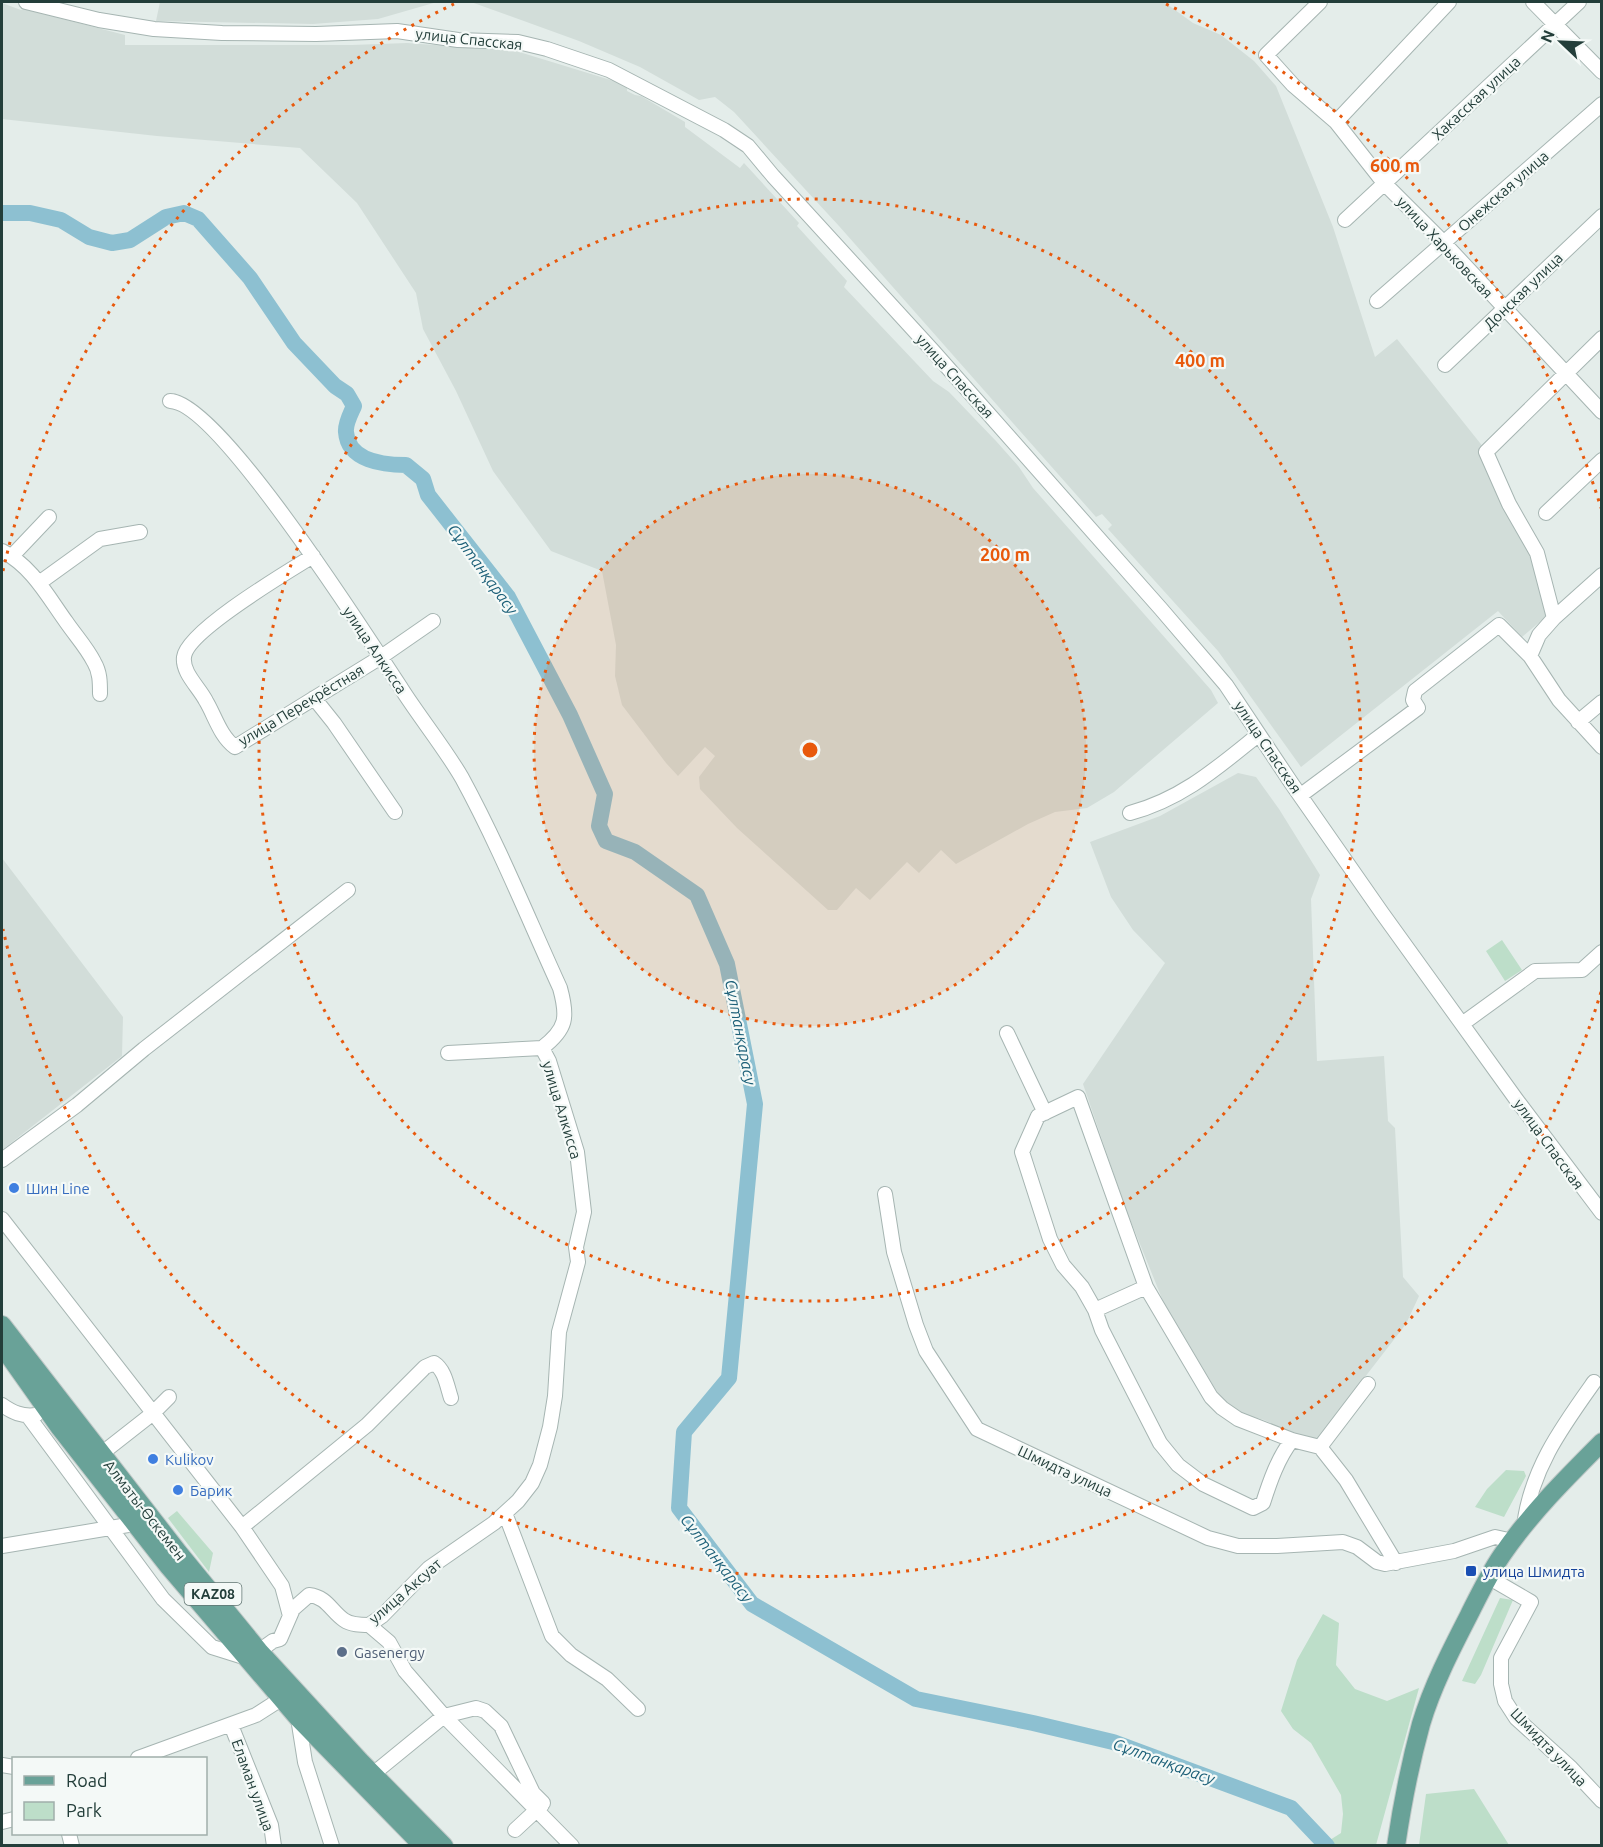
<svg xmlns="http://www.w3.org/2000/svg" width="1603" height="1847" viewBox="0 0 1603 1847" font-family="Ubuntu,sans-serif">
<style>
.built{fill:#d2ddd9}
.green{fill:#bddec9}
.lines{fill:none;stroke-linecap:round;stroke-linejoin:round}
.river{stroke:#8dc0d1;stroke-width:16}
.minor-casing{stroke:#a6b5b2;stroke-width:16}
.major-casing{stroke:#c1c9c8;stroke-width:20}
.minor{stroke:#fff;stroke-width:14}
.major{stroke:#69a298;stroke-width:18}
.ring{fill:none;stroke:#e8590c;stroke-width:3;stroke-dasharray:3 6}
.shop-dot{fill:#3f7fe0;stroke:#f4f9f7;stroke-width:2}
.transit-dot{fill:#1a4fb4;stroke:#f4f9f7;stroke-width:2}
.service-dot{fill:#5c6f8a;stroke:#f4f9f7;stroke-width:2}
.labels{text-anchor:middle;dominant-baseline:central;stroke-width:4.5;stroke-linejoin:round;paint-order:stroke}
.shield{fill:#f4f9f7;stroke:#627673;stroke-width:1.5}
.shield-label{font-size:14px;font-weight:bold;fill:#233e3a}
.street-label{font-size:15px;fill:#233e3a;stroke:#f4f9f7}
.shop-label{font-size:15px;fill:#366cbe;stroke:#f4f9f7;text-anchor:start}
.transit-label{font-size:15px;fill:#164399;stroke:#f4f9f7;text-anchor:start}
.service-label{font-size:15px;fill:#4e5e75;stroke:#f4f9f7;text-anchor:start}
.water-label{font-size:16px;font-style:italic;fill:#1e6179;stroke:#f4f9f7}
.centre{fill:#e8590c;stroke:#f4f9f7;stroke-width:3}
.ring-label{font-size:18px;text-anchor:middle;font-weight:bold;fill:#e8590c;stroke:#f4f9f7;stroke-width:4.5;stroke-linejoin:round;paint-order:stroke}
</style>
<rect width="100%" height="100%" fill="#e4edea"/>
<!-- built -->
<path class="built" d="M 160,2 L 437,2 L 378,19 L 313,24 L 156,21 Z
M 471,2 L 1164,2 L 1193,23 L 1221,35 L 1254,61 L 1276,86 L 1333,227 L 1375,357 L 1397,339 L 1484,448 L 1517,506 L 1548,615 L 1522,637 L 1498,611 L 1301,767 L 1218,651 L 1108,529 L 1112,525 L 1102,514 L 1096,517 L 839,226 L 734,112 L 715,97 L 699,100 L 640,67 L 579,41 Z
M 2,3 L 21,10 L 24,9 L 125,35 L 125,45 L 352,45 L 407,43 L 516,51 L 614,81 L 627,87 L 627,91 L 635,95 L 641,96 L 685,122 L 685,127 L 740,168 L 744,163 L 799,223 L 797,226 L 847,281 L 844,287 L 933,381 L 949,392 L 996,441 L 1019,467 L 1033,488 L 1211,690 L 1218,703 L 1114,792 L 1087,808 L 1055,812 L 1028,824 L 956,864 L 941,850 L 919,873 L 907,862 L 870,900 L 856,888 L 837,910 L 828,910 L 737,828 L 700,789 L 699,777 L 715,756 L 705,747 L 678,776 L 666,763 L 622,705 L 615,676 L 616,645 L 602,571 L 551,551 L 493,471 L 456,391 L 423,329 L 416,293 L 357,203 L 300,148 L 157,136 L 2,119 Z
M 1238,773 L 1256,777 L 1279,809 L 1320,875 L 1311,899 L 1317,1061 L 1384,1056 L 1388,1121 L 1395,1128 L 1403,1277 L 1419,1296 L 1406,1324 L 1317,1439 L 1295,1435 L 1264,1420 L 1239,1413 L 1225,1403 L 1216,1390 L 1163,1301 L 1125,1207 L 1083,1084 L 1165,963 L 1133,930 L 1111,897 L 1090,842 L 1160,816 Z
M 2,858 L 123,1017 L 122,1056 L 2,1150 Z"/>
<!-- green -->
<path class="green" d="M 1502,940 L 1522,970 L 1505,981 L 1486,951 Z
M 1506,1470 L 1524,1471 L 1526,1476 L 1504,1517 L 1475,1507 L 1487,1489 Z
M 177,1511 L 213,1553 L 209,1572 L 168,1518 Z
M 1500,1598 L 1513,1600 L 1481,1675 L 1475,1684 L 1462,1681 Z
M 1323,1614 L 1339,1623 L 1336,1665 L 1355,1689 L 1387,1701 L 1419,1688 L 1376,1845 L 1322,1845 L 1341,1833 L 1343,1814 L 1341,1795 L 1311,1743 L 1293,1729 L 1281,1711 L 1297,1660 Z
M 1474,1789 L 1509,1845 L 1419,1845 L 1426,1794 Z"/>
<g class="lines">
<!-- river -->
<path class="river" d="M 2,213 L 30,213 L 61,220 L 89,237 L 112,243 L 130,240 L 166,217 L 184,213 L 198,219 L 250,278 L 294,343 L 335,386 L 347,394 L 354,406 C 351,413 345,424 346,432 C 348,461 384,465 406,465 L 423,479 L 428,495 L 508,597 L 570,715 L 605,794 L 599,826 L 606,841 L 635,852 L 697,895 L 727,964 L 755,1104 L 729,1378 L 684,1432 L 679,1508 L 752,1604 L 916,1699 L 1033,1723 L 1113,1742 L 1291,1808 L 1327,1846"/>
<defs>
<path id="minor" d="M 26,2 L 99,20 L 154,29 L 222,33 L 316,34 L 397,31 L 458,40 L 518,42 L 547,49 L 609,70 L 724,130 L 748,146 L 773,176 L 933,351 L 1161,609 L 1226,685 L 1292,784 L 1382,913 L 1516,1099 L 1602,1213
M 1320,2 L 1266,55 L 1293,85 L 1336,122 L 1384,183 L 1444,243 L 1602,412
M 1533,2 L 1602,72
M 1336,122 L 1449,2
M 1345,220 L 1579,2
M 1377,301 L 1602,104
M 1445,365 L 1602,216
M 170,401 C 219,402 369,640 401,688 C 420,718 444,747 462,778 C 499,846 528,918 560,988 C 568,1017 567,1029 542,1048
M 1546,513 L 1602,460
M 2,551 C 32,566 48,597 67,623 C 76,636 87,648 94,662 C 100,672 100,682 100,694
M 12,556 L 49,517
M 313,556 C 289,571 187,631 184,657 C 182,673 199,687 206,701 C 215,716 220,736 235,747 L 381,657 L 433,621
M 39,583 L 100,539 L 140,532
M 1554,618 L 1602,575
M 1530,656 L 1539,635 L 1554,618 L 1537,553 L 1509,504 L 1486,452 L 1602,338
M 314,698 L 334,723 L 395,812
M 1578,722 L 1602,702
M 1301,795 L 1418,708 L 1413,700 L 1415,691 L 1499,625 L 1530,656 L 1559,700 L 1602,747
M 1130,813 C 1182,799 1217,768 1258,735
M 1462,1024 L 1535,971 L 1582,970 L 1602,952
M 1007,1033 L 1045,1113
M 448,1053 L 542,1048
M 2,1160 L 77,1105 L 144,1049 L 348,890
M 885,1194 L 894,1252 L 916,1325 L 926,1351 L 977,1429 L 1208,1538 L 1238,1546 L 1277,1546 L 1343,1542 L 1357,1547 L 1377,1562 L 1385,1564 L 1454,1551 L 1495,1537 L 1513,1541
M 2,1219 L 242,1527 L 282,1586 L 290,1616
M 1095,1310 L 1146,1287
M 2,1405 C 12,1412 22,1417 36,1415
M 28,1416 L 163,1599 L 212,1647 L 247,1658
M 1292,1440 C 1278,1458 1270,1481 1263,1503 L 1253,1508 L 1203,1484 L 1178,1465 L 1160,1443 L 1102,1330 L 1095,1310 L 1082,1287 L 1063,1265 L 1050,1239 L 1022,1152 L 1038,1116 L 1078,1097 L 1146,1287 L 1211,1397 L 1222,1408 L 1238,1419 L 1292,1440 L 1320,1447 L 1346,1480 L 1396,1563
M 1320,1447 L 1368,1384
M 101,1454 L 152,1414 L 169,1397
M 505,1513 L 552,1636 L 571,1655 L 607,1679 L 638,1709
M 1524,1526 C 1531,1469 1562,1427 1594,1382
M 242,1527 L 367,1425 L 425,1367 L 434,1363 C 445,1370 447,1386 451,1398
M 2,1546 L 134,1524
M 1488,1577 L 1531,1602 L 1501,1658 L 1501,1684 L 1505,1701 L 1516,1718 L 1571,1768 L 1602,1801
M 369,1625 L 389,1642 L 405,1671 L 444,1716 L 572,1846
M 259,1651 L 273,1641 L 280,1639 L 293,1609 L 309,1595 C 327,1597 331,1611 344,1620 C 351,1625 361,1625 369,1625 L 382,1616 L 429,1568 L 494,1523 L 518,1501 L 532,1483 L 540,1465 L 550,1427 L 555,1396 L 559,1332 L 578,1262 L 576,1247 L 584,1212 L 577,1152 L 549,1061 L 542,1048
M 298,1718 L 305,1762 L 332,1846
M 231,1725 L 271,1825 L 274,1846
M 138,1758 L 256,1715 L 281,1699
M 2,1765 L 14,1767
M 373,1774 L 444,1716 L 476,1708 L 485,1711 L 501,1726 L 533,1793 L 543,1803
M 2,1822 L 14,1819
M 515,1830 L 542,1805
M 69,1834 L 72,1846"/>
<path id="major" d="M 2,1325 L 178,1552 L 259,1651 L 360,1761 L 444,1846
M 2,1346 L 60,1428 L 169,1567 L 298,1718 L 423,1846
M 1396,1846 C 1402,1805 1410,1764 1421,1724 C 1432,1687 1451,1650 1469,1615 C 1479,1595 1489,1574 1502,1555 C 1530,1514 1567,1477 1602,1442"/>
</defs>
<!-- minor casing -->
<use href="#minor" class="minor-casing"/>
<!-- major casing -->
<use href="#major" class="major-casing"/>
<!-- minor -->
<use href="#minor" class="minor"/>
<!-- major -->
<use href="#major" class="major"/>
</g>
<!-- distance rings -->
<circle cx="810" cy="750" r="276" fill="#e8590c" fill-opacity=".12"/>
<g class="ring">
<circle cx="810" cy="750" r="276"/>
<circle cx="810" cy="750" r="551"/>
<path d="M1601 992A827 827 0 0 1 3 929M3 571A827 827 0 0 1 454 4M1166 4A827 827 0 0 1 1601 508"/>
</g>
<!-- markers -->
<g class="shop-dot">
<circle cx="14" cy="1188" r="6"/>
<circle cx="153" cy="1459" r="6"/>
<circle cx="178" cy="1490" r="6"/>
</g>
<rect class="transit-dot" x="1465" y="1565" width="12" height="12" rx="3"/>
<circle class="service-dot" cx="342" cy="1652" r="6"/>
<g class="labels">
<!-- shield labels -->
<rect class="shield" x="184.5" y="1583" width="57" height="22" rx="4.5"/>
<g class="shield-label">
<text x="213" y="1594">KAZ08</text>
</g>
<!-- street labels -->
<g class="street-label">
<text transform="translate(469 39) rotate(6)">улица Спасская</text>
<text transform="translate(1476 98) rotate(-43)">Хакасская улица</text>
<text transform="translate(1503 191) rotate(-41)">Онежская улица</text>
<text transform="translate(1445 247) rotate(47)">улица Харьковская</text>
<text transform="translate(1523 291) rotate(-44)">Донская улица</text>
<text transform="translate(955 376) rotate(48)">улица Спасская</text>
<text transform="translate(375 650) rotate(56)">улица Алкисса</text>
<text transform="translate(301 705) rotate(-31)">улица Перекрёстная</text>
<text transform="translate(1268 747) rotate(56)">улица Спасская</text>
<text transform="translate(562 1110) rotate(73)">улица Алкисса</text>
<text transform="translate(1549 1144) rotate(54)">улица Спасская</text>
<text transform="translate(1065 1471) rotate(25)">Шмидта улица</text>
<text transform="translate(145 1510) rotate(52)">Алматы-Өскемен</text>
<text transform="translate(405 1591) rotate(-41)">улица Аксуат</text>
<text transform="translate(1549 1747) rotate(46)">Шмидта улица</text>
<text transform="translate(253 1785) rotate(70)">Еламан улица</text>
</g>
<!-- shop labels -->
<g class="shop-label">
<text x="26" y="1188">Шин Line</text>
<text x="165" y="1459">Kulikov</text>
<text x="190" y="1490">Барик</text>
</g>
<!-- transit labels -->
<g class="transit-label">
<text x="1483" y="1571">улица Шмидта</text>
</g>
<!-- service labels -->
<g class="service-label">
<text x="354" y="1652">Gasenergy</text>
</g>
<!-- water labels -->
<g class="water-label">
<text transform="translate(483 569) rotate(54)">Сұлтанқарасу</text>
<text transform="translate(741 1032) rotate(79)">Сұлтанқарасу</text>
<text transform="translate(717 1558) rotate(52)">Сұлтанқарасу</text>
<text transform="translate(1164 1761) rotate(20)">Сұлтанқарасу</text>
</g>
</g>
<circle cx="810" cy="750" r="9" class="centre"/>
<g class="ring-label">
<text x="1395" y="172">600 m</text>
<text x="1200" y="367">400 m</text>
<text x="1005" y="561">200 m</text>
</g>
<!-- border -->
<rect width="1603" height="1847" fill="none" stroke="#233e3a" stroke-width="6"/>
<!-- legend -->
<rect x="12" y="1757" width="195" height="78" fill="#f4f9f7" stroke="#a0aeab" stroke-width="1.5"/>
<rect x="24" y="1776" width="30" height="9" fill="#69a298" stroke="#a0aeab" stroke-width="1.5"/>
<text x="66" y="1787" font-size="18" fill="#233e3a">Road</text>
<rect x="24" y="1802" width="30" height="18" fill="#bddec9" stroke="#a0aeab" stroke-width="1.5"/>
<text x="66" y="1817" font-size="18" fill="#233e3a">Park</text>
<!-- north arrow -->
<g transform="translate(1561 42) rotate(293)" stroke="#f4f9f7" stroke-width="4.5" paint-order="stroke">
<path d="M0-4.5L10 22L0 15L-10 22Z" fill="#233e3a"/>
<text y="-9" font-size="16" font-weight="bold" text-anchor="middle" fill="#233e3a">N</text>
</g>
</svg>
